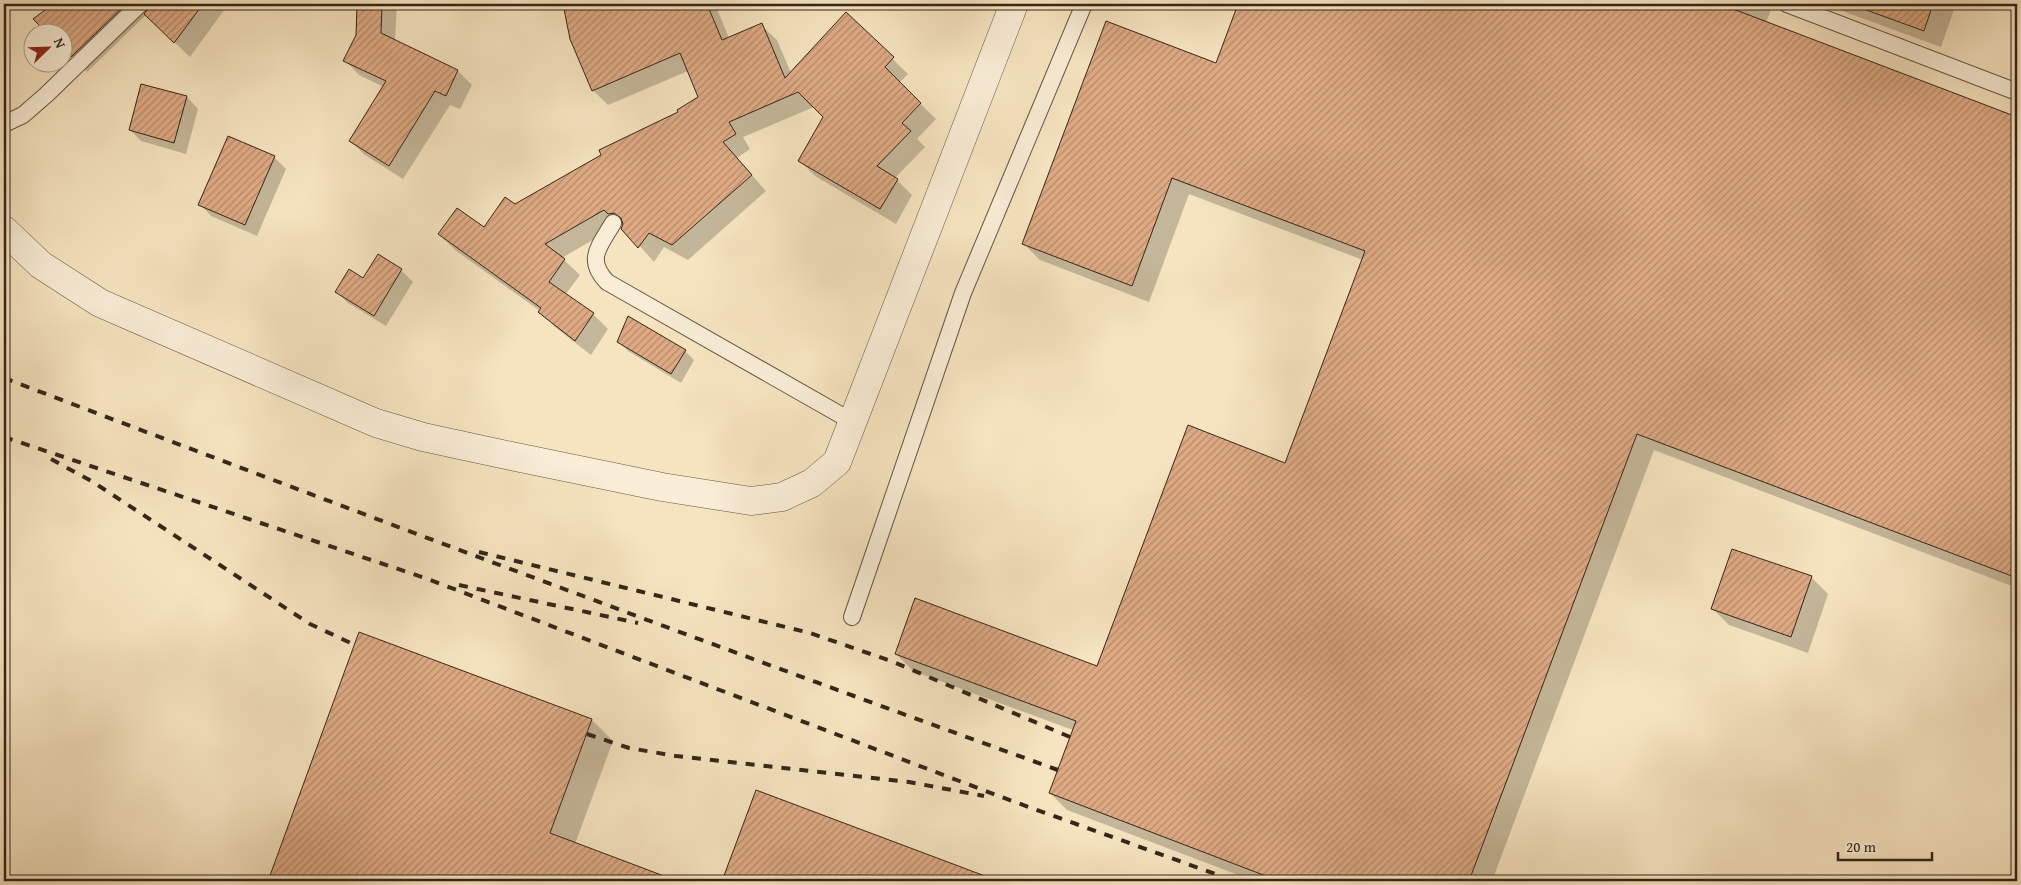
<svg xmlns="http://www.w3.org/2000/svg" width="2021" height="885" viewBox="0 0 2021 885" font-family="'Gentium Book Plus',serif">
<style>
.shadow{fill:#0003}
.building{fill:url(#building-hatch);stroke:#352519}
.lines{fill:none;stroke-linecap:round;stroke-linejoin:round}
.service-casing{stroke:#655543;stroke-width:18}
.minor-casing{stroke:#655543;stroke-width:29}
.service{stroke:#f9edd6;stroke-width:16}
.minor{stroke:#f9edd6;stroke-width:28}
.rail{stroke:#352519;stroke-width:4;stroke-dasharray:9 9;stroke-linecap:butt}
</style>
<defs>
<pattern id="building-hatch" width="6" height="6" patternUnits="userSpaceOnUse" patternTransform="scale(1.25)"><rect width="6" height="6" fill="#deaa84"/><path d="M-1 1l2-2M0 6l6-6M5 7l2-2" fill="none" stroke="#b58a6b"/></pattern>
</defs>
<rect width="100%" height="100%" fill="#f6e4c0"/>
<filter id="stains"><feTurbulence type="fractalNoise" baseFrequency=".004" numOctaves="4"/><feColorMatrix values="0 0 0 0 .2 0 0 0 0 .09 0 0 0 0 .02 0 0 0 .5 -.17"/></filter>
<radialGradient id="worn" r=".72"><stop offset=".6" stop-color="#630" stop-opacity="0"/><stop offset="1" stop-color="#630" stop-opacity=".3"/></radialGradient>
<!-- shadow -->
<path class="shadow" d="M 55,4 L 225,4 L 227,6 L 190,57 L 146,15 L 87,72 L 62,47 L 62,32 L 48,32 L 34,19 Z
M 358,4 L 397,4 L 395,41 L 458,71 L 472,85 L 460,109 L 450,105 L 403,179 L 365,155 L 350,141 L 384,87 L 359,75 L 345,60 L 357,35 Z
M 564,4 L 715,4 L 729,38 L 761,25 L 777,40 L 791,73 L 847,14 L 908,74 L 899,83 L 936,119 L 917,139 L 925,147 L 895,178 L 912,195 L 896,224 L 815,176 L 799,160 L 825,117 L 814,107 L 743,137 L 750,149 L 737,158 L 766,191 L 688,260 L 664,247 L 654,262 L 620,224 L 562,258 L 580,275 L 565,295 L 593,314 L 608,329 L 591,355 L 555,327 L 540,311 L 455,250 L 439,234 L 484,229 L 515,206 L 680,113 L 700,98 L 688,71 L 608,105 L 593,90 L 571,39 Z
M 1239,4 L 1773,4 L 1766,23 L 2017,118 L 2017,588 L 1654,450 L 1492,881 L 1254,881 L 1067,810 L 1050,793 L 1073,730 L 913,671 L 896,654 L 1097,668 L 1286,464 L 1363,260 L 1189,194 L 1149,302 L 1040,260 L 1023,243 L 1217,64 Z
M 1823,4 L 1956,4 L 1941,47 Z
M 142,85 L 187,97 L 198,109 L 186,154 L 141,141 L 130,130 Z
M 274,157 L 286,169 L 257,236 L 211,216 L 200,204 Z
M 378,256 L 401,270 L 413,282 L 386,326 L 348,303 L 337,292 L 364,279 Z
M 619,342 L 685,351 L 694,360 L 681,383 L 628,351 Z
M 1811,577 L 1828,594 L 1808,653 L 1729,625 L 1713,609 Z
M 360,634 L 592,720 L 613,741 L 575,844 L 675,881 L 269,881 Z
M 756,792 L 997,881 L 723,881 Z"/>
<!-- building -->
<path class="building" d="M 53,4 L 126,4 L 71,57 L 62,49 L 62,32 L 46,32 L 33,19 Z
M 150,4 L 203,4 L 174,43 L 144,14 L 149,7 Z
M 357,4 L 382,4 L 381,33 L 458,70 L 446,96 L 435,91 L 389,166 L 349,141 L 386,81 L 343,61 L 356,35 Z
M 563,4 L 707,4 L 722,40 L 762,23 L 785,78 L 846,12 L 894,57 L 885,67 L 921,103 L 902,123 L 911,131 L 877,166 L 898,179 L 880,209 L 798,161 L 823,117 L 798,92 L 729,122 L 736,134 L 723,142 L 752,175 L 672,245 L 649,233 L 638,248 L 621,229 L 623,224 L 621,218 L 614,213 L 608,214 L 604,210 L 545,244 L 565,259 L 549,282 L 594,313 L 575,341 L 538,312 L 541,308 L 438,234 L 457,208 L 484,227 L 505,197 L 515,204 L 601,155 L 599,150 L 678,112 L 677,110 L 698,97 L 680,53 L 592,91 L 570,39 Z
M 1238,4 L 1720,4 L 2017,117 L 2017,578 L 1637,434 L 1469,881 L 1279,881 L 1049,793 L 1076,721 L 895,654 L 915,598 L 1097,666 L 1188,425 L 1285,463 L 1365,251 L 1172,178 L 1132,286 L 1022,244 L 1106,21 L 1216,63 Z
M 1859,4 L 1933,4 L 1924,31 L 1858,7 Z
M 141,84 L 187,96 L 174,143 L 129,130 Z
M 228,136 L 275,156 L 245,225 L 198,205 Z
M 378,254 L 402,269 L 374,316 L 335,292 L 349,269 L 363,278 Z
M 628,316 L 686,350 L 671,374 L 617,342 Z
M 1732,549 L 1812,576 L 1791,637 L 1711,609 Z
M 359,632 L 592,719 L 550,833 L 672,879 L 671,881 L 268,881 Z
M 756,790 L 993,879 L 993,881 L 722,881 Z"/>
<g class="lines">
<defs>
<path id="service" d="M 1787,4 L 2017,92
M 4,124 L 23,115 L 46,95 L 140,4
M 613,223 C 600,246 585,259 607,282 L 853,422
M 852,617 L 963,293 L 1084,4"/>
<path id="minor" d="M 4,230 L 41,265 L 100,303 L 376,423 L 423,437 L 511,456 L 662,487 L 751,501 L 782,497 L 812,483 L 837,462 L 1014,4"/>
</defs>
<!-- service casing -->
<use href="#service" class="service-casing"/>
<!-- minor casing -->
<use href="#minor" class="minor-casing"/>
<!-- service -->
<use href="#service" class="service"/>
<!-- minor -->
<use href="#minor" class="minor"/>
<!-- rail -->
<path class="rail" d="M 4,378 C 354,511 705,643 1058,770
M 4,437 L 425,578 L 1012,801 L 1235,881
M 51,459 L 93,482 L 310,624 L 355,645
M 479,552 L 810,633 L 891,661 L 1070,737
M 459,585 L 638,623
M 587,734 L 629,748 L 676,756 L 909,782 L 984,796"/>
</g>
<!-- margin -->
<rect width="2021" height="885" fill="none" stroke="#f6e4c0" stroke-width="20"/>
<rect x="5" y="5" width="2011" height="875" fill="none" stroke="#352519" stroke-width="2.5"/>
<rect x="10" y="10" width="2001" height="865" fill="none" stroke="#352519"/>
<!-- north arrow -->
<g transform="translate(48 48) rotate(67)"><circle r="24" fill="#f9edd6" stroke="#ab9d8a"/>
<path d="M0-4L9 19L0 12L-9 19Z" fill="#8f2418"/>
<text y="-8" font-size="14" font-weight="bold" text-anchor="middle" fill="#352519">N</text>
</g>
<!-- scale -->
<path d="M1838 852v8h94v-8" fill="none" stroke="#352519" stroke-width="2.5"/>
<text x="1846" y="852" font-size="15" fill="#352519" stroke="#f9edd6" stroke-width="4" paint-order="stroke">20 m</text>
<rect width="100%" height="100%" filter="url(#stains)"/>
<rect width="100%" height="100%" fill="url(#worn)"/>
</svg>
